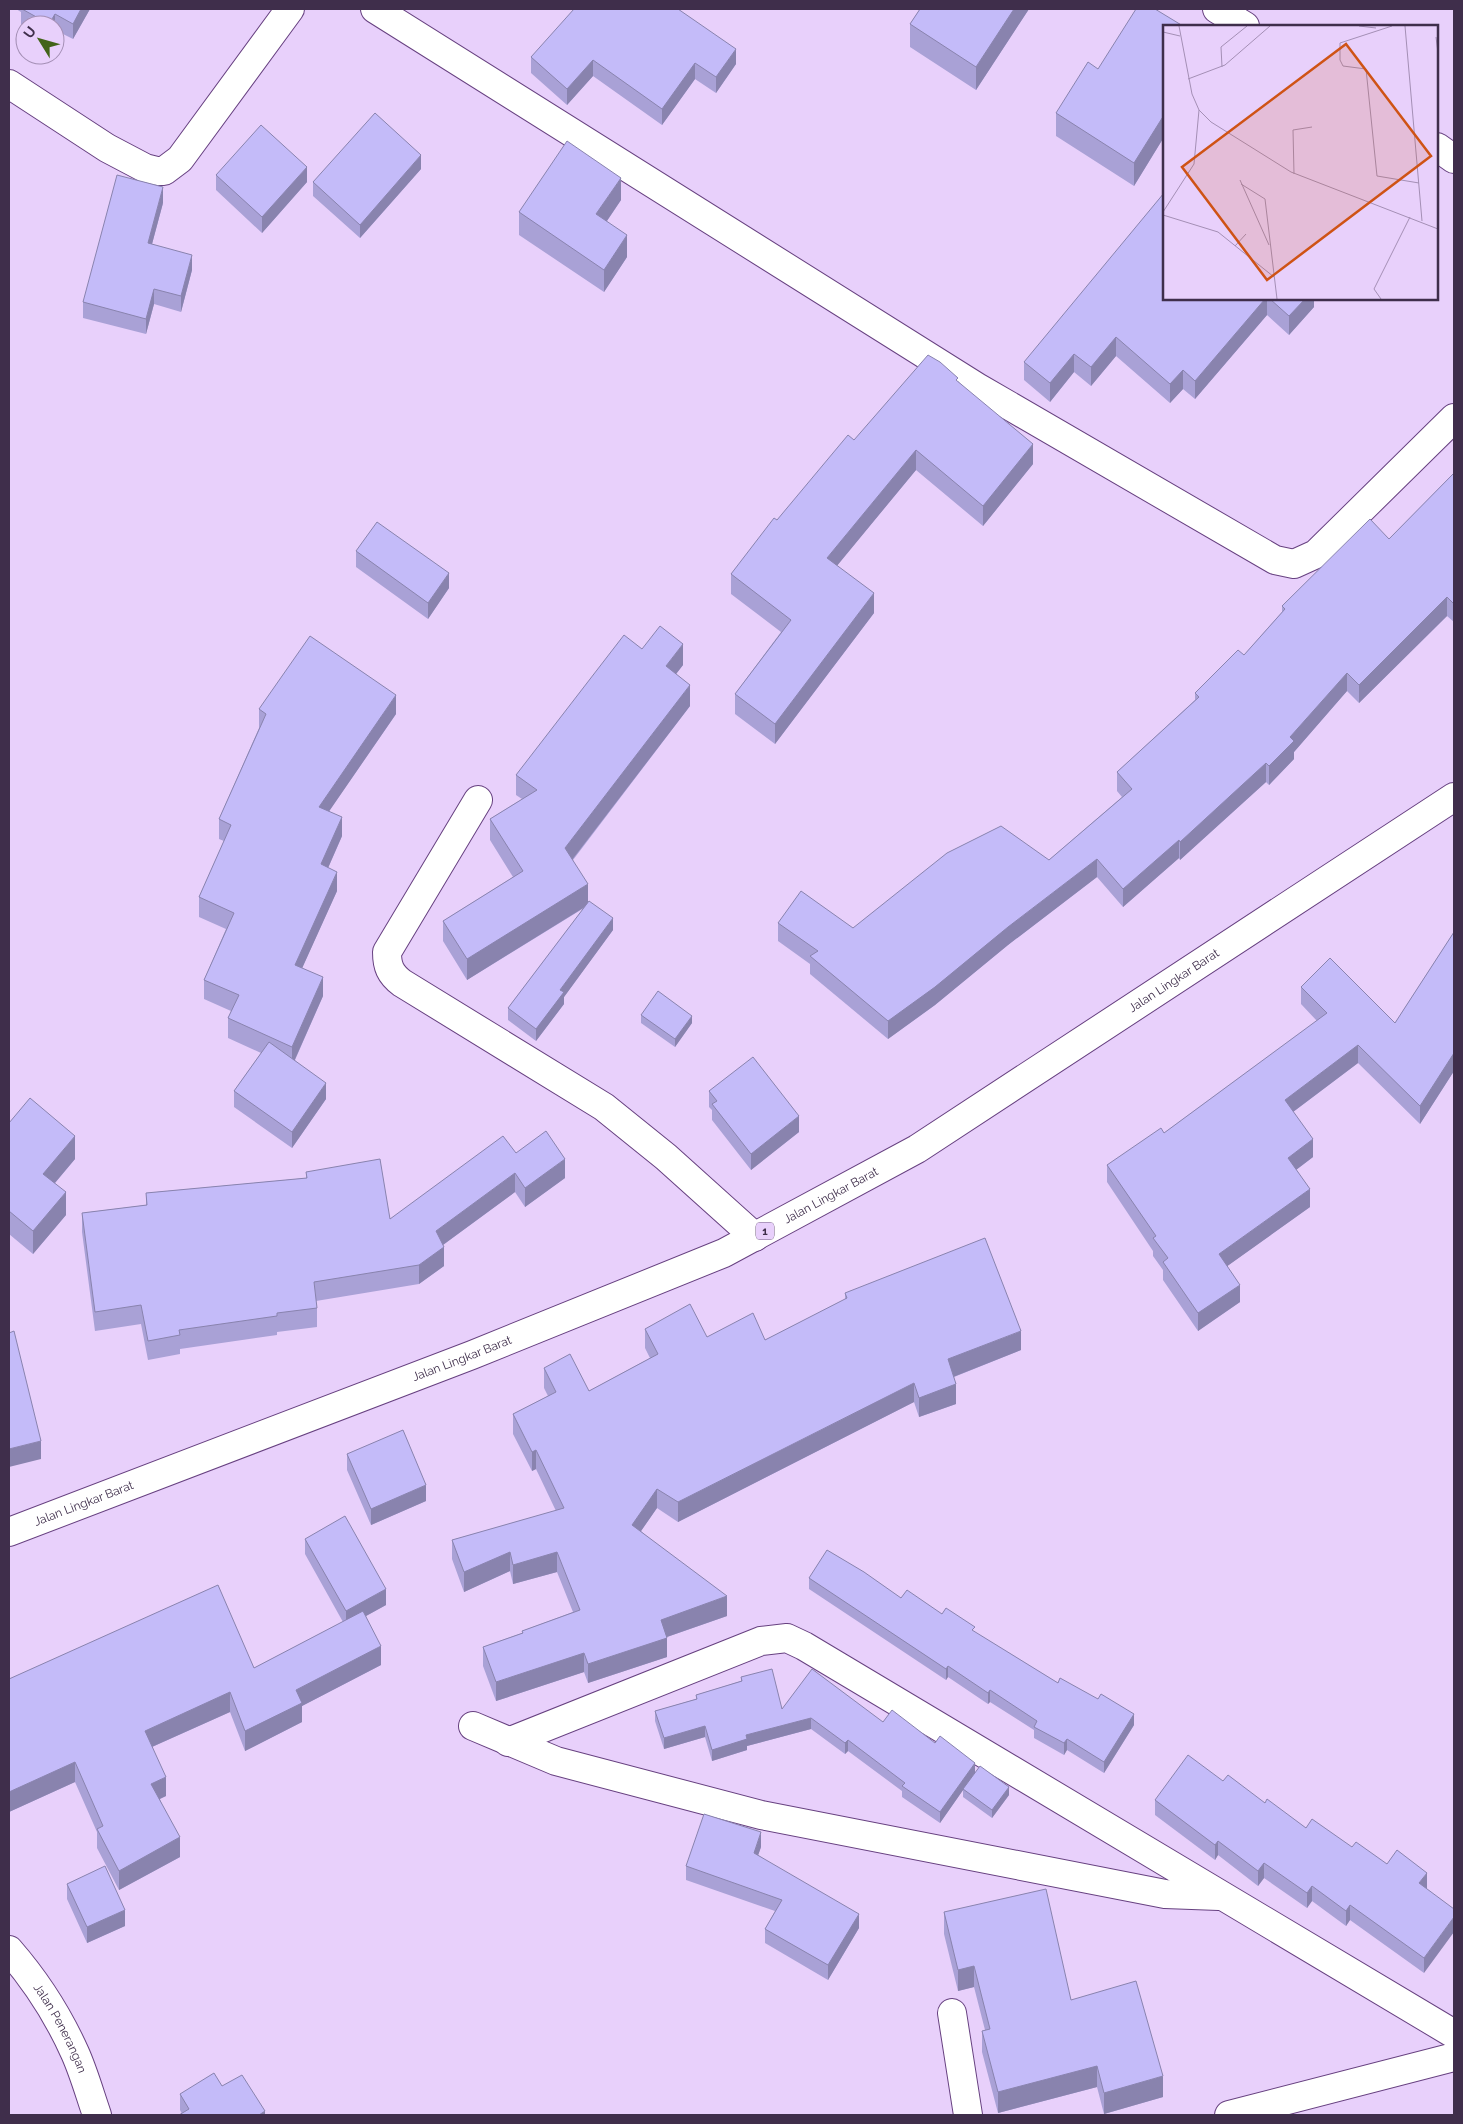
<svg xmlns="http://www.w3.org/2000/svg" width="1463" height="2124" viewBox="0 0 1463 2124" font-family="Raleway,sans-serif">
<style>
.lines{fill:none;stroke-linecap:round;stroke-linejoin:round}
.minor-casing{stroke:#674180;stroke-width:30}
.highway-casing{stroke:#674180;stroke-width:30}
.minor{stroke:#fff;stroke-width:28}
.highway{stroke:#fff;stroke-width:28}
.wall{fill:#a9a1d6}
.shaded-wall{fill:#8983ae}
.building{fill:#c4bbf9;stroke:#8983ae}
.labels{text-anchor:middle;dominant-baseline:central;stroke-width:4.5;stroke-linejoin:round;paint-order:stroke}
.shield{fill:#e8d0fb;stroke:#725f80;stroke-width:1}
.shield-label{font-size:11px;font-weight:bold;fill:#3f2e4b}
.street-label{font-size:12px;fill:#3f2e4b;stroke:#e8d0fb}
.inset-road{fill:none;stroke:#a48fb5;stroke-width:1}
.view{fill:#cf5315;fill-opacity:0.15;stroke:#cf5315;stroke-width:2.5}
.inset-edge{fill:none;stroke:#3f2e4b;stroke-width:2.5}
</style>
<rect width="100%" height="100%" fill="#e8d0fb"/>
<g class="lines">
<defs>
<g id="minor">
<path d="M 375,9 L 977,387 L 1275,560 L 1294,564 L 1316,554 L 1454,418"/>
<path d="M 1217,9 L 1245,26"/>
<path d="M 9,84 L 107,148 L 145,168 L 157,171 L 164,171 L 180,159 L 290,9"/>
<path d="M 1437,147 L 1454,159"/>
<path d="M 478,800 L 387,952 C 387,966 390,974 402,983 L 604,1107 L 666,1157 L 755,1237"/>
<path d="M 473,1726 L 556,1761 L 761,1815 L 1165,1894 L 1219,1896"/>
<path d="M 508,1742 L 761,1641 L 787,1638 L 804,1646 L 1454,2034"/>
<path id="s1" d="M 9,1950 C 36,1981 58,2015 75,2053 C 84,2073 90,2095 97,2115"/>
<path d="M 952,2013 L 968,2115"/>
<path d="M 1229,2115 L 1454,2057"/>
</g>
<g id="highway">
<path id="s2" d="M 9,1532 L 472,1355 L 724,1253 L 917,1149 L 1454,797"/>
</g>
</defs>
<!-- minor casing -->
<use href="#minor" class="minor-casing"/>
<!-- highway casing -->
<use href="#highway" class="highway-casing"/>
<!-- minor -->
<use href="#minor" class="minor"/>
<!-- highway -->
<use href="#highway" class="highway"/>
</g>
<!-- wall -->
<path class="wall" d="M 16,9 L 90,9 L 73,39 L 55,30 L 55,25 L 25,25 L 25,26 L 21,24 L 21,12 Z
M 920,9 L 1029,9 L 976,90 L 910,47 L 910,24 Z
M 1164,26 L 1164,137 L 1134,186 L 1056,136 L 1056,113 L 1098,69 Z
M 531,57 L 736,64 L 716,93 L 695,79 L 662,125 L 593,76 L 567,105 L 531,73 Z
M 421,169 L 360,238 L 313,196 L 313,182 Z
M 216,175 L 307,182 L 262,233 L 216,190 Z
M 621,200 L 607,221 L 627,257 L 604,292 L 519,235 L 519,212 Z
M 163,203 L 152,244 L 192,270 L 181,312 L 154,304 L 146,334 L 83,318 L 83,302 Z
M 1164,299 L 1314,299 L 1314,307 L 1289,335 L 1267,315 L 1195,399 L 1183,389 L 1170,403 L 1116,356 L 1091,386 L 1074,372 L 1050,402 L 1024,380 L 1024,362 Z
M 958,381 L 1033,464 L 983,526 L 916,470 L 837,565 L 874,613 L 775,744 L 735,714 L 735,694 L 781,632 L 731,594 L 731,574 L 777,520 L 854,440 Z
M 1454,473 L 1454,622 L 1447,616 L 1359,703 L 1347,691 L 1294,752 L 1294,759 L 1269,785 L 1266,782 L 1180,860 L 1179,858 L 1123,907 L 1097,877 L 1008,945 L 935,1005 L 888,1039 L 810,974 L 810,964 L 778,941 L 778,923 L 853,928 L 1049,860 L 1122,797 L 1117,791 L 1117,772 L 1195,700 L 1195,693 L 1244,655 L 1282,612 L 1282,606 L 1389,539 Z
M 356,551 L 449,588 L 428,619 L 356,567 Z
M 642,649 L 683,665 L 676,674 L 690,706 L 573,860 L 588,902 L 613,930 L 564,997 L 564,1004 L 536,1041 L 508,1020 L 508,1008 L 584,908 L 467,980 L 443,941 L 443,921 L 513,877 L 490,840 L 490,819 L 522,799 L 516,795 L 516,775 Z
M 259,709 L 396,714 L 329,811 L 342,836 L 328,868 L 337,891 L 302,968 L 323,996 L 295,1060 L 326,1099 L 292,1148 L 234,1107 L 234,1091 L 261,1053 L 228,1038 L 228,1018 L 231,1011 L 204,999 L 204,980 L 226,929 L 199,917 L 199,897 L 224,841 L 219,839 L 219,819 L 259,728 Z
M 1454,932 L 1454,1071 L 1420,1124 L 1358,1063 L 1293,1112 L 1313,1157 L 1296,1170 L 1310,1207 L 1227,1266 L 1240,1302 L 1198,1331 L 1163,1280 L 1163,1270 L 1153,1256 L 1153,1251 L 1107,1182 L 1107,1165 L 1164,1133 L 1317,1021 L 1301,1004 L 1301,987 L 1395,1023 Z
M 641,1015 L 692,1023 L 675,1047 L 641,1023 Z
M 709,1091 L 799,1132 L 751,1170 L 712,1120 L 712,1110 L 709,1107 Z
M 9,1123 L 75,1159 L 55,1183 L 66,1215 L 33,1254 L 9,1234 Z
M 516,1153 L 565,1178 L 525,1207 L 515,1192 L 443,1245 L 444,1266 L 419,1284 L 316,1301 L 317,1308 L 317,1327 L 277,1332 L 277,1335 L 180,1349 L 180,1354 L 148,1360 L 141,1324 L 95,1331 L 82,1232 L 82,1213 L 146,1205 L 146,1193 L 306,1178 L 306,1172 L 390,1219 Z
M 845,1293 L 1021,1350 L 954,1377 L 956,1404 L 919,1417 L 914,1402 L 678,1522 L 657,1508 L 641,1531 L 727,1616 L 667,1637 L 667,1657 L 588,1683 L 584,1672 L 496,1701 L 483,1666 L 483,1647 L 522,1633 L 522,1631 L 573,1612 L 557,1572 L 513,1584 L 510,1571 L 464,1592 L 452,1559 L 452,1540 L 556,1511 L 536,1469 L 532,1471 L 513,1434 L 513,1414 L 548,1396 L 544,1388 L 544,1368 L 589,1391 L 650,1358 L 645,1348 L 645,1329 L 707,1337 L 765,1340 L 845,1300 Z
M 347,1454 L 426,1501 L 371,1525 L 347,1470 Z
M 305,1539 L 386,1605 L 366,1616 L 381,1665 L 302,1706 L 302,1722 L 245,1751 L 230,1712 L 152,1747 L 166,1796 L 160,1799 L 180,1857 L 119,1890 L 97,1848 L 97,1832 L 75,1782 L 9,1812 L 9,1679 L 254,1668 L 343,1622 L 305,1554 Z
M 809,1578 L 901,1598 L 942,1614 L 1058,1683 L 1134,1725 L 1104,1773 L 1067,1750 L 1064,1755 L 1034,1738 L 1034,1730 L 990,1702 L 988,1704 L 948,1677 L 946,1680 L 809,1589 Z
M 741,1677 L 782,1709 L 883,1722 L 975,1772 L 1009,1795 L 992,1818 L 963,1797 L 963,1790 L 940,1823 L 902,1797 L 902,1791 L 848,1751 L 845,1754 L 811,1729 L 747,1746 L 747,1750 L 712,1761 L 705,1737 L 664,1749 L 655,1721 L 655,1711 L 696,1699 L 696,1695 L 741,1681 Z
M 1223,1781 L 1265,1803 L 1306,1828 L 1352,1847 L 1387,1864 L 1427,1888 L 1427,1889 L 1424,1973 L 1350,1920 L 1346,1926 L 1312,1901 L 1307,1908 L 1264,1878 L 1258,1886 L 1218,1855 L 1215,1860 L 1155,1815 L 1155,1800 Z
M 761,1847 L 758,1855 L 859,1928 L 828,1980 L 765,1943 L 765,1929 L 775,1911 L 686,1880 L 686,1866 Z
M 67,1884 L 125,1926 L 87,1943 L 67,1899 Z
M 944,1912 L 1071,2000 L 1163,2097 L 1104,2114 L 1097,2087 L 998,2113 L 982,2052 L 982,2031 L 985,2030 L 974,1987 L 958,1991 L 944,1934 Z
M 180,2094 L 265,2115 L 182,2114 L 180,2110 Z"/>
<!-- shaded-wall -->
<path class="shaded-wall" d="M 81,9 L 90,9 L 73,39 L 73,24 Z
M 1014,9 L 1029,9 L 976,90 L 976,67 Z
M 55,14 L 55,25 L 49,25 L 49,24 Z
M 736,49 L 736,64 L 716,93 L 716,77 Z
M 593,60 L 593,76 L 567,105 L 567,89 Z
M 695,63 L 695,79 L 662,125 L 662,109 Z
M 1164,115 L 1164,137 L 1134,186 L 1134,163 Z
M 421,155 L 421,169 L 360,238 L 360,225 Z
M 307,167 L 307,182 L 262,233 L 262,217 Z
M 621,178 L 621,200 L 596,237 L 596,214 Z
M 163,187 L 163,203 L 148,259 L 148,243 Z
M 627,235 L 627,257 L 604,292 L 604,270 Z
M 192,255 L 192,270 L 181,312 L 181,296 Z
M 154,289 L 154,304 L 146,334 L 146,319 Z
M 1265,299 L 1267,299 L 1267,315 L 1195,399 L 1195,381 Z
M 1305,299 L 1314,299 L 1314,307 L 1289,335 L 1289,316 Z
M 1116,337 L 1116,356 L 1091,386 L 1091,367 Z
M 1074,354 L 1074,372 L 1050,402 L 1050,383 Z
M 1183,370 L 1183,389 L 1170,403 L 1170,384 Z
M 1033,444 L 1033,464 L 983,526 L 983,506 Z
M 916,450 L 916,470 L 827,578 L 827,558 Z
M 449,573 L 449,588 L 428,619 L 428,603 Z
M 874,593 L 874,613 L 775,744 L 775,724 Z
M 1447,597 L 1447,616 L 1359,703 L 1359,685 Z
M 683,644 L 683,665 L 666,687 L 666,666 Z
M 1347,673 L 1347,691 L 1294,752 L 1294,759 L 1269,785 L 1269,766 L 1290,737 Z
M 690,685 L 690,706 L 565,869 L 565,848 Z
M 396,695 L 396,714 L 319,826 L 319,807 Z
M 1266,763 L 1266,782 L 1180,860 L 1180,842 Z
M 342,817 L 342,836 L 321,884 L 321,864 Z
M 1179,840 L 1179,858 L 1123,907 L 1123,889 Z
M 1097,859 L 1097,877 L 1008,945 L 935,1005 L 888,1039 L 888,1021 L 1008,927 Z
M 337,872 L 337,891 L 295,984 L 295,965 Z
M 588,884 L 588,905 L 467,980 L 467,959 Z
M 613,918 L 613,930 L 564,997 L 564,1004 L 536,1041 L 536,1029 L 560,990 Z
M 323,977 L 323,996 L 292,1066 L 292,1047 Z
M 692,1016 L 692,1023 L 675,1047 L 675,1039 Z
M 1358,1045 L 1358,1063 L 1285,1118 L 1285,1100 Z
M 1454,1053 L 1454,1071 L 1420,1124 L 1420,1106 Z
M 326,1083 L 326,1099 L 292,1148 L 292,1132 Z
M 799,1116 L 799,1132 L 751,1170 L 751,1154 Z
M 75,1136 L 75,1159 L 43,1197 L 43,1174 Z
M 1313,1139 L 1313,1157 L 1288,1176 L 1288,1158 Z
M 565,1159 L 565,1178 L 525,1207 L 525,1188 Z
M 515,1173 L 515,1192 L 436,1250 L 436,1231 Z
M 1310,1189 L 1310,1207 L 1219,1272 L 1219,1254 Z
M 66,1192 L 66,1215 L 33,1254 L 33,1231 Z
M 444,1247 L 444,1266 L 419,1284 L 419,1265 Z
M 1240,1285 L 1240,1302 L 1198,1331 L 1198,1313 Z
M 1021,1331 L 1021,1350 L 948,1379 L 948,1359 Z
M 914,1383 L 914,1402 L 678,1522 L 678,1502 Z
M 956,1384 L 956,1404 L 919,1417 L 919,1398 Z
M 41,1441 L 41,1459 L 9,1467 L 9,1449 Z
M 536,1450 L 536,1469 L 532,1471 L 532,1452 Z
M 426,1485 L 426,1501 L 371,1525 L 371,1509 Z
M 657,1489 L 657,1508 L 632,1544 L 632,1525 Z
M 510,1552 L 510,1571 L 464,1592 L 464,1572 Z
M 557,1552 L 557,1572 L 513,1584 L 513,1565 Z
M 386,1589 L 386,1605 L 346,1627 L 346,1611 Z
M 727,1596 L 727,1616 L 661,1639 L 661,1620 Z
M 667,1638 L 667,1657 L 588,1683 L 588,1664 Z
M 381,1646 L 381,1665 L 302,1706 L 302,1722 L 245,1751 L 245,1731 L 296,1690 Z
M 584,1653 L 584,1672 L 496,1701 L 496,1682 Z
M 948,1666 L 948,1677 L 946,1680 L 946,1669 Z
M 990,1690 L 990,1702 L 988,1704 L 988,1693 Z
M 230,1692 L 230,1712 L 145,1750 L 145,1731 Z
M 1134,1714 L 1134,1725 L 1104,1773 L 1104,1762 Z
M 811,1718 L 811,1729 L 747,1746 L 747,1750 L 712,1761 L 712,1750 L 746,1735 Z
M 705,1726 L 705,1737 L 664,1749 L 664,1738 Z
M 1067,1739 L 1067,1750 L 1064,1755 L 1064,1743 Z
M 848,1740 L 848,1751 L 845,1754 L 845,1743 Z
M 75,1762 L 75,1782 L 9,1812 L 9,1792 Z
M 975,1763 L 975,1773 L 940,1823 L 940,1812 Z
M 166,1777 L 166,1796 L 151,1803 L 151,1784 Z
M 1009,1787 L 1009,1795 L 992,1818 L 992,1810 Z
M 761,1832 L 761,1847 L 754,1867 L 754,1853 Z
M 180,1837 L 180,1857 L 119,1890 L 119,1871 Z
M 1218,1841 L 1218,1855 L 1215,1860 L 1215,1845 Z
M 1264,1863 L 1264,1878 L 1258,1886 L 1258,1871 Z
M 1427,1873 L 1427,1888 L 1419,1898 L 1419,1883 Z
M 1312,1886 L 1312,1901 L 1307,1908 L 1307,1893 Z
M 1350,1905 L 1350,1920 L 1346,1926 L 1346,1911 Z
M 125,1910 L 125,1926 L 87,1943 L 87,1927 Z
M 859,1914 L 859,1928 L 828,1980 L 828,1965 Z
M 1454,1917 L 1454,1932 L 1424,1973 L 1424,1958 Z
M 974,1966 L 974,1987 L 958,1991 L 958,1970 Z
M 1097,2066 L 1097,2087 L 998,2113 L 998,2092 Z
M 1163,2076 L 1163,2097 L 1104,2114 L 1104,2093 Z
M 265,2111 L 265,2115 L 259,2115 Z"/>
<!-- building -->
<path class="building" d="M 22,9 L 81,9 L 73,24 L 55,14 L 49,24 Z
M 574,9 L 678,9 L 736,49 L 716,77 L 695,63 L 662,109 L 593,60 L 567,89 L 531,57 Z
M 920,9 L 1014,9 L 976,67 L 910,24 Z
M 1136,9 L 1155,9 L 1183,26 L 1164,26 L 1164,115 L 1134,163 L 1056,113 L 1088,62 L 1098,69 Z
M 375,113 L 421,155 L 360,225 L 313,182 Z
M 261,125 L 307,167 L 262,217 L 216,175 Z
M 567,141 L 621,178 L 596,214 L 627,235 L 604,270 L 519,212 Z
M 117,175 L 163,187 L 148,243 L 192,255 L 181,296 L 154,289 L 146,319 L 83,302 Z
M 1164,193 L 1164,299 L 1265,299 L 1195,381 L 1183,370 L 1170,384 L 1116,337 L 1091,367 L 1074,354 L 1050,383 L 1024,362 Z
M 1270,299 L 1305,299 L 1289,316 Z
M 928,355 L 940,362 L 958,378 L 956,380 L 1033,444 L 983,506 L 916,450 L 827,558 L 874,593 L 775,724 L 735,694 L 791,620 L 731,574 L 774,518 L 777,520 L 848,435 L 854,440 Z
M 1454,473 L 1454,604 L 1447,597 L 1359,685 L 1347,673 L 1290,737 L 1294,741 L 1269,766 L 1266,763 L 1180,842 L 1179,840 L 1123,889 L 1097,859 L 1008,927 L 935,987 L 888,1021 L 810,956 L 818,951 L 778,923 L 801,891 L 853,928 L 947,853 L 1001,826 L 1049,860 L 1132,789 L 1117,772 L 1199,697 L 1195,693 L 1238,650 L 1244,655 L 1285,609 L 1282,606 L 1370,519 L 1389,539 Z
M 377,522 L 449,573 L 428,603 L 356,551 Z
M 660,626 L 683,644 L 666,666 L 690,685 L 565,848 L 588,884 L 467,959 L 443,921 L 523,871 L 490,819 L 537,790 L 516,775 L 624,635 L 642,649 Z
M 310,636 L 396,695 L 319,807 L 342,817 L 321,864 L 337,872 L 295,965 L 323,977 L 292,1047 L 228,1018 L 239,995 L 204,980 L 234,913 L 199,897 L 231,825 L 219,819 L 266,714 L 259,709 Z
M 589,901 L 613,918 L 560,990 L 564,992 L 536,1029 L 508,1008 Z
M 1454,932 L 1454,1053 L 1420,1106 L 1358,1045 L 1285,1100 L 1313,1139 L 1288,1158 L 1310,1189 L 1219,1254 L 1240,1285 L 1198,1313 L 1163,1262 L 1168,1258 L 1153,1238 L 1156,1236 L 1107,1165 L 1161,1128 L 1164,1133 L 1327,1013 L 1301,987 L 1330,958 L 1395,1023 Z
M 658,991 L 692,1016 L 675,1039 L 641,1015 Z
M 269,1042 L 326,1083 L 292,1132 L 234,1091 Z
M 753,1057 L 799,1116 L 751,1154 L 712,1104 L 717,1101 L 709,1091 Z
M 30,1098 L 75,1136 L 43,1174 L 66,1192 L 33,1231 L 9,1211 L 9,1123 Z
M 546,1131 L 565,1159 L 525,1188 L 515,1173 L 436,1231 L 444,1247 L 419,1265 L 314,1282 L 317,1308 L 277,1313 L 277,1316 L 179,1330 L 180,1335 L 148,1341 L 141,1305 L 95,1312 L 82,1213 L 147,1205 L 146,1193 L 307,1178 L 306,1172 L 380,1159 L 390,1219 L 503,1136 L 516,1153 Z
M 985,1238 L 1021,1331 L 948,1359 L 956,1384 L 919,1398 L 914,1383 L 678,1502 L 657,1489 L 632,1525 L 727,1596 L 661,1620 L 667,1638 L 588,1664 L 584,1653 L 496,1682 L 483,1647 L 523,1633 L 522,1631 L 580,1610 L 557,1552 L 513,1565 L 510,1552 L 464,1572 L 452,1540 L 564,1508 L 536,1450 L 532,1452 L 513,1414 L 556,1392 L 544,1368 L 570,1354 L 589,1391 L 658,1354 L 645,1329 L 690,1304 L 707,1337 L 753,1313 L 765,1340 L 847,1298 L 845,1293 Z
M 14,1331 L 41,1441 L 9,1449 L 9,1333 Z
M 403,1430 L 426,1485 L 371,1509 L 347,1454 Z
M 345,1516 L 386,1589 L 346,1611 L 305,1539 Z
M 827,1550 L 864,1572 L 901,1598 L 907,1590 L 942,1614 L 946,1608 L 975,1627 L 972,1630 L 1058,1683 L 1060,1678 L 1098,1699 L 1101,1694 L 1134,1714 L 1104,1762 L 1067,1739 L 1064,1743 L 1034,1727 L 1037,1721 L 990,1690 L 988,1693 L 948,1666 L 946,1669 L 809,1578 Z
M 218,1585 L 254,1668 L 363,1611 L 381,1646 L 296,1690 L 302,1703 L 245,1731 L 230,1692 L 145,1731 L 166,1777 L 151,1784 L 180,1837 L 119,1871 L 97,1829 L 103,1826 L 75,1762 L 9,1792 L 9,1679 Z
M 772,1669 L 782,1709 L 812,1669 L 883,1722 L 892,1710 L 935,1743 L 940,1736 L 975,1763 L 940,1812 L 902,1786 L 905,1783 L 848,1740 L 845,1743 L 811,1718 L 746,1735 L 747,1739 L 712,1750 L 705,1726 L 664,1738 L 655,1711 L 697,1699 L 696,1695 L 742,1681 L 741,1677 Z
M 1188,1755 L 1223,1781 L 1228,1775 L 1265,1803 L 1267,1799 L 1306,1828 L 1312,1819 L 1352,1847 L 1356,1842 L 1387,1864 L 1397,1850 L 1427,1873 L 1419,1883 L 1454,1909 L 1454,1917 L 1424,1958 L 1350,1905 L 1346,1911 L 1312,1886 L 1307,1893 L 1264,1863 L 1258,1871 L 1218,1841 L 1215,1845 L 1155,1800 Z
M 980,1766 L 1009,1787 L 992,1810 L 963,1789 Z
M 704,1814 L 761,1832 L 754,1853 L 859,1914 L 828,1965 L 765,1929 L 782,1900 L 686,1866 Z
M 105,1866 L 125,1910 L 87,1927 L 67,1884 Z
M 1046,1889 L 1071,2000 L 1136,1981 L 1163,2076 L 1104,2093 L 1097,2066 L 998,2092 L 982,2031 L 990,2029 L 974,1966 L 958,1970 L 944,1912 Z
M 214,2073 L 222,2086 L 242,2075 L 265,2111 L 259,2115 L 179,2115 L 189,2109 L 180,2094 Z"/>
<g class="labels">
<!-- shield labels -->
<rect class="shield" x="756" y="1222.5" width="18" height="17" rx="4"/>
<g class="shield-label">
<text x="765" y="1231">1</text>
</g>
<!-- street labels -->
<g class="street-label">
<text stroke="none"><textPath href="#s2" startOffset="1294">Jalan Lingkar Barat</textPath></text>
<text stroke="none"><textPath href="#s2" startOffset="889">Jalan Lingkar Barat</textPath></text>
<text stroke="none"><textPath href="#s2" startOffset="485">Jalan Lingkar Barat</textPath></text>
<text stroke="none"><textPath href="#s2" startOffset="80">Jalan Lingkar Barat</textPath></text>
<text stroke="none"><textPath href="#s1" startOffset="94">Jalan Penerangan</textPath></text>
</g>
</g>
<!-- overview -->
<g transform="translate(1163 25)">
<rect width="275" height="275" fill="#e8d0fb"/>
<path class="inset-road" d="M 16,1 L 29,69 L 36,85 L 48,97 L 128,147 L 275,204M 196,1 L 213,3M 229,1 L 177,18 L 177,35 L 180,41 L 203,44 L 214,151 L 256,158M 242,1 L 259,196M 0,7 L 17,11M 273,12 L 275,28M 59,42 L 58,22 L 84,1M 25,54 L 62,40 L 107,1M 131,149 L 130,105 L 149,102M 77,155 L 106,220M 78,159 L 102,174 L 114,274M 0,187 L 31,139 L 36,85M 0,190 L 55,207 L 111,252M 72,221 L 83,209M 218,274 L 211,264 L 247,192"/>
<path class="view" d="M 183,19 L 268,131 L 104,255 L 19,142 Z"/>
<rect width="275" height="275" class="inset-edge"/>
</g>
<!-- border -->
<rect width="1463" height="2124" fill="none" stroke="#3f2e4b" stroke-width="20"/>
<!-- north arrow -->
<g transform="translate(40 40) rotate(307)"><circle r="24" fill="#e8d0fb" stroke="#a48fb5"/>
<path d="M0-4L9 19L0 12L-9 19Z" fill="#426319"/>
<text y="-8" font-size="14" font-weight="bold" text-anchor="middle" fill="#3f2e4b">U</text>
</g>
</svg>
